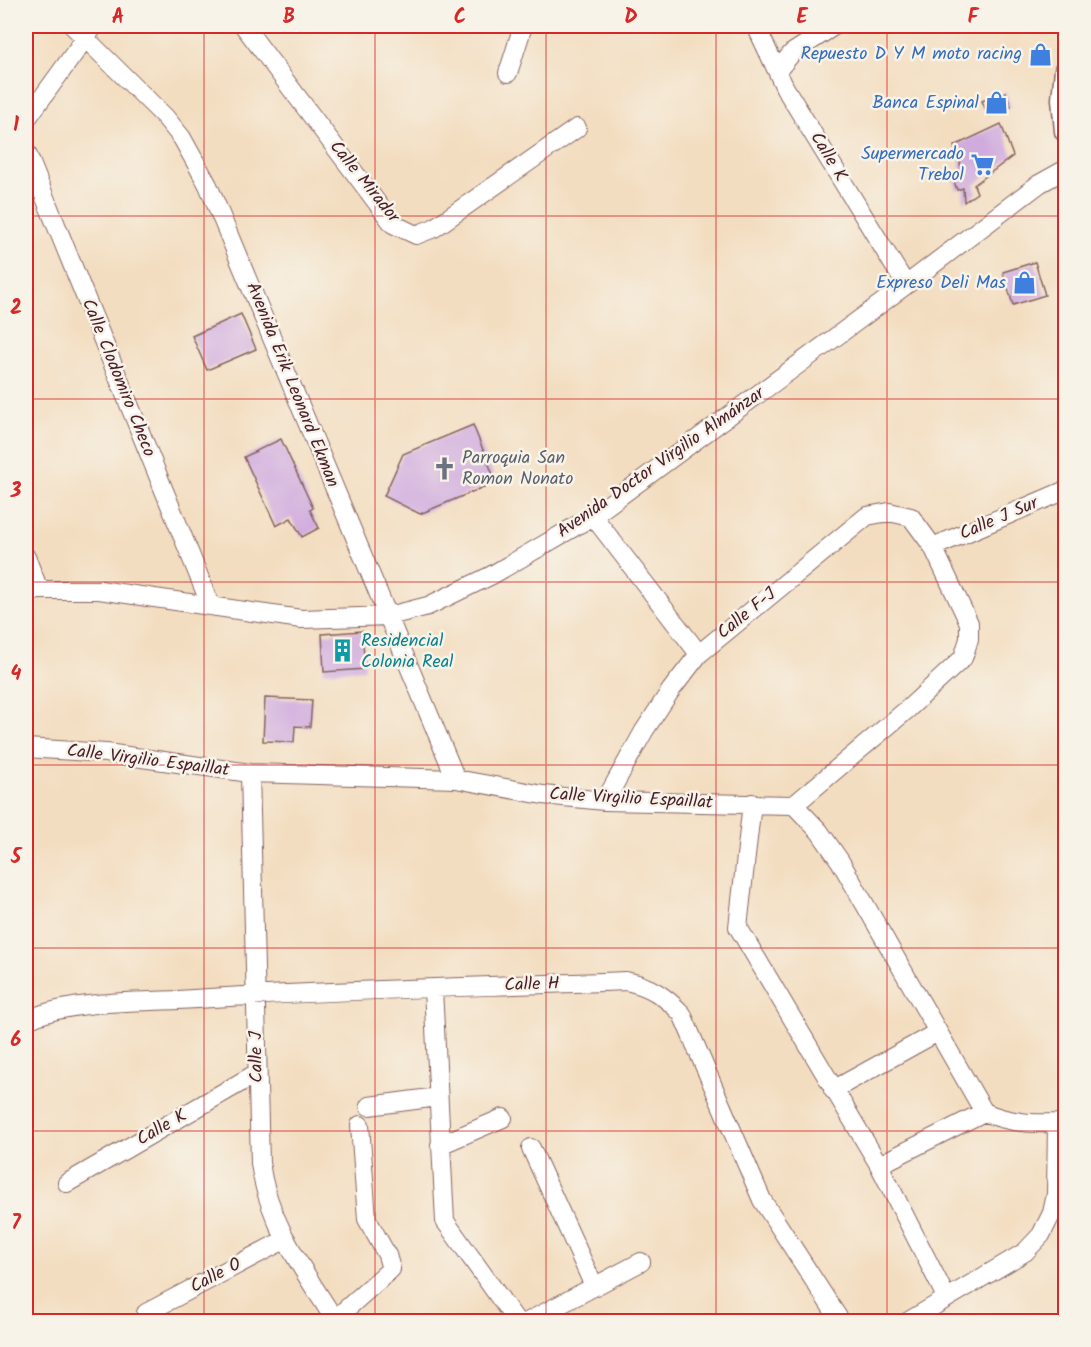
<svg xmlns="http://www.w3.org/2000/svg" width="1091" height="1347" viewBox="0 0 1091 1347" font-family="Kalam,sans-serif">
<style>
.building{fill:#d0abde}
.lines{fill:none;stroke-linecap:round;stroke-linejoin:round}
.minor-casing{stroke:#85625f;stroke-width:20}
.major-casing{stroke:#85625f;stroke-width:25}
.minor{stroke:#fff;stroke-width:18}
.major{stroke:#fff;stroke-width:22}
.grid{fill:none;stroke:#d62828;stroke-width:1.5;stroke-opacity:0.55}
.labels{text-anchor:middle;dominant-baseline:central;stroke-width:5;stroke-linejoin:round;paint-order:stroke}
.shop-label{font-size:18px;fill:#366cbe;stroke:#f7f3e8;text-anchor:end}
.street-label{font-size:18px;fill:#4a1f2b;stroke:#f7f3e8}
.worship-label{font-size:18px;fill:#5b616d;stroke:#f7f3e8;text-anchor:start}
.culture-label{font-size:18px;fill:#0d838f;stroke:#f7f3e8;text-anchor:start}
.neatline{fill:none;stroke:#d62828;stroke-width:2}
.grid-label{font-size:20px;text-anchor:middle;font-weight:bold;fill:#d62828}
</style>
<rect width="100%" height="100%" fill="#f7f3e8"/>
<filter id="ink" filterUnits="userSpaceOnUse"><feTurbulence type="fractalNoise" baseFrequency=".0167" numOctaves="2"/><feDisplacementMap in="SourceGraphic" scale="12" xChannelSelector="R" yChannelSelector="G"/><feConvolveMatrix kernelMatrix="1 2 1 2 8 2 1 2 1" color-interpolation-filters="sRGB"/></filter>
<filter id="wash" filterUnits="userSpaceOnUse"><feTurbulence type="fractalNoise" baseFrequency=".008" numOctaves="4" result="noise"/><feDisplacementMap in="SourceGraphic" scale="24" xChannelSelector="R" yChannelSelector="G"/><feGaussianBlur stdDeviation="1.35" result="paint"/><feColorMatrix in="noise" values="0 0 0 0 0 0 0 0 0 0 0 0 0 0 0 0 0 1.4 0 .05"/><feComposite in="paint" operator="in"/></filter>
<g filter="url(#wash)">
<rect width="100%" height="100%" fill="#f3ddc0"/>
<g id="blocks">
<!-- building -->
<path class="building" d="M 1006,92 L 1011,106 L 988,115 L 982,101 Z
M 1001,124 L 1013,156 L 974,185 L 977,193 L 964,202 L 963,188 L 957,190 L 952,176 L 961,173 L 960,160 L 954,146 Z
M 1035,262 L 1045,295 L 1013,305 L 1003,272 Z
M 241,314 L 256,349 L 207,370 L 192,336 Z
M 473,425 L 496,482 L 420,514 L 384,496 L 403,454 Z
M 281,439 L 313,508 L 310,510 L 319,528 L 302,537 L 291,518 L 276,526 L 244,457 Z
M 362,631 L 365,669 L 324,672 L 322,634 Z
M 265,698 L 312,700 L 310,727 L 295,726 L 294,742 L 263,741 Z"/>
</g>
</g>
<g filter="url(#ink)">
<use href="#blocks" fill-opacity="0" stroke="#85625f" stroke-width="1.5"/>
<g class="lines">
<defs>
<path id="minor" d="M 73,26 L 165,117 L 182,138 L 208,185 L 456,779
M 244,26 L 393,224 L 416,235 L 434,228 L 577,128
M 756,26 L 785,88 L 906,285
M 777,71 L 792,53 L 834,26
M 508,73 L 523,26
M 26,120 L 94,26
M 26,151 L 211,606
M 593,516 L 699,654
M 933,547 L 1066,490
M 26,557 L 39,590
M 26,593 L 39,590 L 99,590 L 301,619 L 389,616 L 428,606 L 492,575 L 593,516 L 906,285 L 1039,184 L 1066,169
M 26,748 L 106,753 L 250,773 L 456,779 L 543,795 L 605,801 L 794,805 L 819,831 L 840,861 L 984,1112 C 1011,1124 1037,1124 1066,1123
M 250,773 L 260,1163 C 268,1223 305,1272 336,1322
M 605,801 L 644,731 L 671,690 L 699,654 L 867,516 L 889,512 L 911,517 L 933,547 L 969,623 L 969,639 L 963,658 L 909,708 L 794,805
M 752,803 L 738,927 L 879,1165 L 946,1297
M 433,989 L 445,1221 L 517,1322
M 26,1021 C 62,1001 136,1002 178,1000 C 327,990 477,987 626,981 C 650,986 665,996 682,1014 L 762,1200 L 841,1322
M 833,1090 L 936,1033
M 369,1106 L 438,1097
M 440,1145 L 503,1118
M 531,1148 L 594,1286
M 879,1165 L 984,1112
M 67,1183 L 257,1073
M 146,1313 L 286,1239
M 335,1319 L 391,1269 L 387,1255 L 367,1219 L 360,1125
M 527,1322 L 641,1262
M 907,1322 L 1025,1252 L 1041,1235 L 1052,1213 L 1056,1194 L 1057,1123"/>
<path id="major" d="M 1066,70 L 1063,99 L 1066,131"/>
</defs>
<!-- minor casing -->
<use href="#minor" class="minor-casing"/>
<!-- major casing -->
<use href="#major" class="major-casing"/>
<!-- minor -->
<use href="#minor" class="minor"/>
<!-- major -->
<use href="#major" class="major"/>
</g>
</g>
<!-- grid -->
<path class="grid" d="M 204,26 L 204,1322M 375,26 L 375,1322M 546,26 L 546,1322M 716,26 L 716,1322M 887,26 L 887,1322M 26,216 L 1066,216M 26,399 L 1066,399M 26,582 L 1066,582M 26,765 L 1066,765M 26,948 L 1066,948M 26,1131 L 1066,1131"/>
<!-- icons -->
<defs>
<symbol id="shop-bare" viewBox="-9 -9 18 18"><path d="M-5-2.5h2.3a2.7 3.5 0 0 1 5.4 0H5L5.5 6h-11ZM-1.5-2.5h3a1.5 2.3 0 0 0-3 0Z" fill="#3f7fe0" stroke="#f7f3e8" stroke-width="2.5" paint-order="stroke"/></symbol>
<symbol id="supermarket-bare" viewBox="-9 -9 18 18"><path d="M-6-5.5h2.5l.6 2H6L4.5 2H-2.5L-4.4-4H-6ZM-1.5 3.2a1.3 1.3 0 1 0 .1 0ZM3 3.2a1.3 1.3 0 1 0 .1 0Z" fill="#3f7fe0" stroke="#f7f3e8" stroke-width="2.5" paint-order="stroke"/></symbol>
<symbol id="church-bare" viewBox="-9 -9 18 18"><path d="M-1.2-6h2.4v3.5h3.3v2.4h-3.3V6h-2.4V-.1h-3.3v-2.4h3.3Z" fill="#6b7280" stroke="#f7f3e8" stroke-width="2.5" paint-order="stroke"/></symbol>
<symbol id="building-bare" viewBox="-9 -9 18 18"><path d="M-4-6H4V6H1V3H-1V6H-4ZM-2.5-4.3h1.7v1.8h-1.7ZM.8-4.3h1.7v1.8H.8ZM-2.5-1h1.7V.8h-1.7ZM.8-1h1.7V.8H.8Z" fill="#0f9aa8" stroke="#f7f3e8" stroke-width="2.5" paint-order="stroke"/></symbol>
</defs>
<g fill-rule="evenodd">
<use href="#shop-bare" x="1024" y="38" width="33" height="33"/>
<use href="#shop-bare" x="980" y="86" width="33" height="33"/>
<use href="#supermarket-bare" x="966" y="148" width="33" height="33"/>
<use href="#shop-bare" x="1008" y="266" width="33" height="33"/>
<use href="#church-bare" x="428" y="452" width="33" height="33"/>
<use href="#building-bare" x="326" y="634" width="33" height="33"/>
</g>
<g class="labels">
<!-- shop labels -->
<g class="shop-label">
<text x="1022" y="54">Repuesto D Y M moto racing</text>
<text x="979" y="103">Banca Espinal</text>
<text x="964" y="154">Supermercado<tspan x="964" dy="21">Trebol</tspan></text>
<text x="1006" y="283">Expreso Deli Mas</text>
</g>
<!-- street labels -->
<g class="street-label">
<text transform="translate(828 157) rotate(59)">Calle K</text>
<text transform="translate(364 182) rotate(51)">Calle Mirador</text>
<text transform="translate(118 378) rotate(68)">Calle Clodomiro Checo</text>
<text transform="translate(292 385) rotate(68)">Avenida Erik Leonard Ekman</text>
<text transform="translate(661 463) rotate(-35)">Avenida Doctor Virgilio Almánzar</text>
<text transform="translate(999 519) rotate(-23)">Calle J Sur</text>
<text transform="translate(747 614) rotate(-39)">Calle F-J</text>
<text transform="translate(148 761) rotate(7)">Calle Virgilio Espaillat</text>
<text transform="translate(631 799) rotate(3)">Calle Virgilio Espaillat</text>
<text transform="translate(532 985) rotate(-2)">Calle H</text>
<text transform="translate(257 1057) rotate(-91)">Calle J</text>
<text transform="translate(162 1128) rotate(-30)">Calle K</text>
<text transform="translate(216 1276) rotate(-28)">Calle O</text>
</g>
<!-- worship labels -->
<g class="worship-label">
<text x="462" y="458">Parroquia San<tspan x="462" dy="21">Romon Nonato</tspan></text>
</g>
<!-- culture labels -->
<g class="culture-label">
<text x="361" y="641">Residencial<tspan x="361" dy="21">Colonia Real</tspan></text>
</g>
</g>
<!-- margin -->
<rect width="1091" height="1347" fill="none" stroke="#f7f3e8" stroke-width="66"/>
<rect x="33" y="33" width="1025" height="1281" class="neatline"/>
<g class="grid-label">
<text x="118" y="23">A</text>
<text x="289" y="23">B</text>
<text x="460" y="23">C</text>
<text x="631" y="23">D</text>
<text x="802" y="23">E</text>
<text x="973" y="23">F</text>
<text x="16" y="131">1</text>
<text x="16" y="314">2</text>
<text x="16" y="497">3</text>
<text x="16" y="680">4</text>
<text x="16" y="863">5</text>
<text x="16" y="1046">6</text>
<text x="16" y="1229">7</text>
</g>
</svg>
